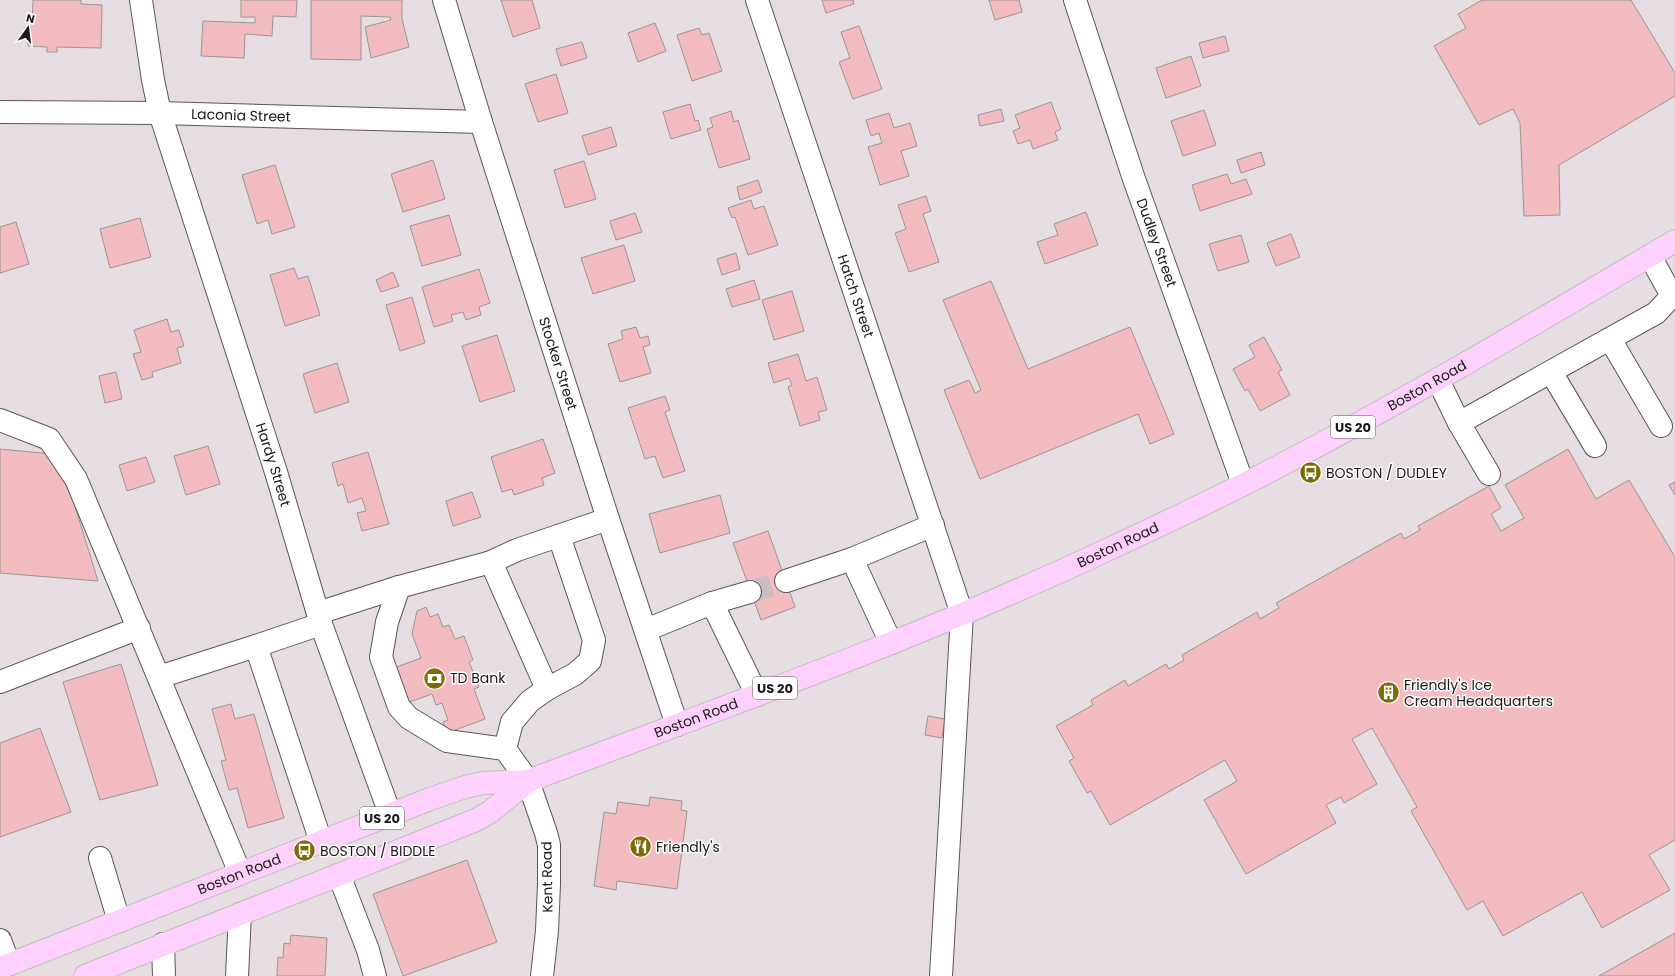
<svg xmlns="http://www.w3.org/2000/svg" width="1675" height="976" viewBox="0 0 1675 976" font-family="Poppins,sans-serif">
<rect width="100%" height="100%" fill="#e5dde1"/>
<path fill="#f3bcc1" stroke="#9d9596" d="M33 0H81V4L102 5 101 48 57 47V52H47V47L28 46V22L32 23Z
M241 0H297L296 17 273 16 272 36 245 34 244 58 201 56 203 21 255 23V17H241Z
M311 0H402V19L409 47 371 58 365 27 391 20 390 17 361 16V60L311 59Z
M501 0H532L540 28 513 37Z
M822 0H853L854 4 826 13Z
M989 0H1019L1022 12 995 20Z
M1482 0H1631L1675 73V96L1559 165 1560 215 1524 216 1520 123 1513 109 1479 125 1434 46 1466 28 1458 14Z
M655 23 666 51 638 62 628 33Z
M859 26 882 89 853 99 839 62 850 58 841 32Z
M699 28 702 35 709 33 722 71 692 81 677 35Z
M1225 36 1229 51 1203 58 1199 43Z
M582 42 587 58 561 66 556 49Z
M1191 56 1201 86 1166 98 1156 68Z
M556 74 568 113 538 122 525 84Z
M1051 102 1061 129 1055 132 1058 140 1033 149 1030 140 1018 144 1013 131 1020 128 1015 115Z
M690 104 695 121 698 120 701 130 671 139 663 112Z
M1001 109 1004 121 980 126 978 115Z
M1204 110 1216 145 1183 156 1171 121Z
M731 111 734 122 738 120 750 159 719 168 707 129 713 127 710 118Z
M889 113 894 128 910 123 917 146 901 151 909 176 880 185 868 147 882 143 879 133 871 136 866 120Z
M611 127 617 146 588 155 582 136Z
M1261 152 1265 165 1241 173 1237 160Z
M433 160 445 199 403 212 391 174Z
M584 161 596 199 565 208 554 170Z
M275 165 295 227 272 234 268 220 257 224 242 175Z
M1227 174 1231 184 1246 179 1252 194 1200 211 1192 185Z
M758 180 762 192 740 200 737 187Z
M926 196 931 211 923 214 939 262 909 272 895 233 906 229 898 205Z
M751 200 754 209 764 206 778 245 748 255 735 217 732 218 728 208Z
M1086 212 1098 245 1045 264 1037 242 1058 235 1054 224Z
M635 213 642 232 616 240 610 221Z
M449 215 461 255 422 266 410 226Z
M140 218 151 257 110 268 100 229Z
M16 222 29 264 0 273V227Z
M1291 234 1300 257 1276 266 1267 243Z
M1241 235 1249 262 1218 271 1209 244Z
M624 245 635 281 593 294 581 258Z
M736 253 740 269 722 275 717 259Z
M294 268 298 279 308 276 320 315 285 326 270 275Z
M479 269 490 303 479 307 481 315 466 320 463 312 451 315 453 321 434 327 422 287Z
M393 272 399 286 381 292 376 280Z
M754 280 760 299 732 307 726 289Z
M991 281 1028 369 1130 327 1174 434 1150 444 1138 414 980 479 944 390 969 380 975 393 981 390 943 300Z
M792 291 804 331 774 340 762 300Z
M412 297 425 343 400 351 386 305Z
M167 319 171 332 179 330 184 346 177 348 181 363 152 372 153 377 142 380 133 354 141 352 134 330Z
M636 327 640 338 648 336 650 345 643 347 651 373 620 382 608 344 623 339 621 331Z
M497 335 515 391 480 402 462 346Z
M1264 337 1282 370 1278 372 1290 395 1260 411 1248 389 1245 391 1233 369 1255 357 1249 345Z
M798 354 806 381 817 377 827 410 818 412 820 420 800 426 788 387 792 385 789 378 774 383 768 363Z
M337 363 349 402 315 413 303 374Z
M116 372 122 399 105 403 99 376Z
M665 396 670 410 665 412 685 471 663 478 655 456 645 459 628 408Z
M543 439 555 473 542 478 544 485 514 495 512 489 502 492 491 457Z
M208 446 220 484 186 495 174 456Z
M0 449 52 454 74 503 98 581 0 573Z
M1568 449 1596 499 1629 480 1675 557V840L1649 855 1670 890 1602 928 1582 892 1503 936 1483 901 1467 910 1411 811 1417 807 1372 728 1352 739 1377 784 1344 803 1341 797 1326 805 1336 823 1246 874 1204 800 1237 781 1225 760 1110 825 1091 791 1087 793 1069 761 1074 758 1056 726 1093 705 1091 700 1125 680 1128 686 1166 664 1169 669 1184 660 1182 655 1257 612 1260 619 1279 608 1276 603 1401 533 1404 539 1420 530 1418 526 1489 486 1501 508 1491 514 1501 531 1524 518 1505 485Z
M368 452 389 524 362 531 357 513 366 511 362 498 348 503 343 484 338 486 332 463Z
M146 457 155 482 127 491 119 465Z
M1675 482V495L1669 485Z
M472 492 481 517 453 526 446 501Z
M720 495 730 533 660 553 649 514Z
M768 531 795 607 761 620 733 543Z
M426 607 430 617 438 614 443 627 449 625 455 639 464 636 473 660 469 662 479 687 474 689 485 719 447 733 443 722 448 720 442 703 436 705 432 694 404 704 391 669 421 658 412 634 417 611Z
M121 664 158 785 100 800 63 682Z
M231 704 235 719 254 714 284 818 248 828 237 788 229 790 221 761 226 760 212 709Z
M928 716 945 719 942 738 925 735Z
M40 728 71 812 0 837V743Z
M650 797 682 801 681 810 687 811 677 889 617 881 616 890 594 886 604 812 616 814 618 802 649 806Z
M467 860 497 942 403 976 373 894Z
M1675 933V976H1599Z
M291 935 327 938 325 976H277L278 957 283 958 284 943 290 944Z"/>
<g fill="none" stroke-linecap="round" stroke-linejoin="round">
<path stroke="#c7bfc3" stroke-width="22" stroke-dasharray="22 11" stroke-linecap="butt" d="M750 592 786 581"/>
<defs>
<g id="minor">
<path id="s1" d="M141 0 153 80 160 113 276 472 321 624 390 814"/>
<path id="s2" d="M444 0 481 122 608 519 677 725"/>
<path id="s3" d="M757 0 962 614 941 976"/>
<path id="s4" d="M1075 0 1134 179 1243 484"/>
<path id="s5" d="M0 112 160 113 481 122"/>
<path d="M1610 339 1661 426"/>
<path d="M1551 372 1595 446"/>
<path d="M1438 380 1459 423 1656 313 1672 296 1650 256"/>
<path d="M0 420 49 439 76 479 240 873"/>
<path d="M1459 423 1489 474"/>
<path d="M491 562 547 689"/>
<path d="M786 581 852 559"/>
<path d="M399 587 387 622 381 657 399 707 409 718 447 741 505 749 528 781 546 833 549 845V884L547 931 542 976"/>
<path d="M712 603 750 592"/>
<path d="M318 613 399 587 491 562 517 550 608 519"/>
<path d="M646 630 712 603 757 695"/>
<path d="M891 643 852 559 933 525"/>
<path d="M159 677 256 646"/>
<path d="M0 682 139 628"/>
<path d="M505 749 512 722 530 701 547 689 575 674 590 661 594 640 559 536"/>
<path d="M321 842 256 646 321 624"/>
<path d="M100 858 119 921"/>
<path d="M339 875 368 950 375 976"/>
<path d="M0 940 9 964"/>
<path d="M163 944 164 976"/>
<path d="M237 976 240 914"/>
</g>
<g id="major">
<path id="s6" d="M0 968 430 799 465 787 483 783 528 781C723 707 920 638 1109 549 1167 522 1225 495 1281 465 1415 395 1544 318 1675 241"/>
<path d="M85 976 476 820 490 812 528 781"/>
</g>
</defs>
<use href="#minor" stroke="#5c5659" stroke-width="24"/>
<use href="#major" stroke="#bfbebf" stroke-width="24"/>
<use href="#minor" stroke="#fff" stroke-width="22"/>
<use href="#major" stroke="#fdd1fb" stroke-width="22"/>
</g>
<defs>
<symbol id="bus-disc" viewBox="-11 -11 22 22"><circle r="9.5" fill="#7c6c07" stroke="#fff"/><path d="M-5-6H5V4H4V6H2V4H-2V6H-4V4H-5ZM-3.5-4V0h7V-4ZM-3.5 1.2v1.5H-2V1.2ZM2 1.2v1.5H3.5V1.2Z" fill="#fff"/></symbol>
<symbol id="bank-disc" viewBox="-11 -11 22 22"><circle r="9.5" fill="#7c6c07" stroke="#fff"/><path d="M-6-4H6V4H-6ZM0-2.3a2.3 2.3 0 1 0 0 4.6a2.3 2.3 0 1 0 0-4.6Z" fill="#fff"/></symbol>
<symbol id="building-disc" viewBox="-11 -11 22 22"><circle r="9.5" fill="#7c6c07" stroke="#fff"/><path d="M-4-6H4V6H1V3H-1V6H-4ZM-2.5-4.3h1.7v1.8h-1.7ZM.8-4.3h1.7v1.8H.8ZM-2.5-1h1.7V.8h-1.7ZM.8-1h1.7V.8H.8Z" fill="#fff"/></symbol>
<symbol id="restaurant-disc" viewBox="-11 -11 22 22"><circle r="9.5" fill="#7c6c07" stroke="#fff"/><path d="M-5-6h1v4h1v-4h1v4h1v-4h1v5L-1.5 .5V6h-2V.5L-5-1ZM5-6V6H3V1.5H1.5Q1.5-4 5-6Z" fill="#fff"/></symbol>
</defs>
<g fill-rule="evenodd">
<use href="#bus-disc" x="1298" y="460" width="25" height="25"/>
<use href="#bank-disc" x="422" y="666" width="25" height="25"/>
<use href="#building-disc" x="1376" y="680" width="25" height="25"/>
<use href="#restaurant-disc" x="628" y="834" width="25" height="25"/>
<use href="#bus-disc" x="292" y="838" width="25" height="25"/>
</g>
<g text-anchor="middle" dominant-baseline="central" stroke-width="3" stroke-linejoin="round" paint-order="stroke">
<g fill="#fff" stroke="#5f5d5e" stroke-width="1">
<rect x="1331" y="416" width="44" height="22" rx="3"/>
<rect x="753" y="677" width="44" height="22" rx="3"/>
<rect x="360" y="807" width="44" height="22" rx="3"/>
</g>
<g font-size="13" font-weight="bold" fill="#1b1819">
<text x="1353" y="427">US 20</text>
<text x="775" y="688">US 20</text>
<text x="382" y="818">US 20</text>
</g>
<g font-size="14" fill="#1b1819" stroke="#fff">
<text stroke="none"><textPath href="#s5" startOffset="241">Laconia Street</textPath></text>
<text stroke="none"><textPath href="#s4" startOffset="256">Dudley Street</textPath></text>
<text stroke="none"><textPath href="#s3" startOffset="312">Hatch Street</textPath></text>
<text stroke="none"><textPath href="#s2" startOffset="381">Stocker Street</textPath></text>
<text stroke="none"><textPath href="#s6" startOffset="1546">Boston Road</textPath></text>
<text stroke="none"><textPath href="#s1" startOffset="484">Hardy Street</textPath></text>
<text stroke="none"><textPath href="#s6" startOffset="1198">Boston Road</textPath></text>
<text stroke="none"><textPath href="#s6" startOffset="742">Boston Road</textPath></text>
<text stroke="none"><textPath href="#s6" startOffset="257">Boston Road</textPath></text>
<text transform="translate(547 877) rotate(-91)">Kent Road</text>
</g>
<g font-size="14" fill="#1b1819" stroke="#fff" text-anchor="start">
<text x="1326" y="473">BOSTON / DUDLEY</text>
<text x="450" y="678">TD Bank</text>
<text x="1404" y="685">Friendly's Ice<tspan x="1404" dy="16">Cream Headquarters</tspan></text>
<text x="656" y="847">Friendly's</text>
<text x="320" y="851">BOSTON / BIDDLE</text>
</g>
</g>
<g transform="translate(28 28) rotate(14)" stroke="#ffffff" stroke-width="3" paint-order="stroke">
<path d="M0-3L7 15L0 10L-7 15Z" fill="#1b1819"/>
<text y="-6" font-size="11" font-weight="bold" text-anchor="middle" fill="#1b1819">N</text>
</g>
</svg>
